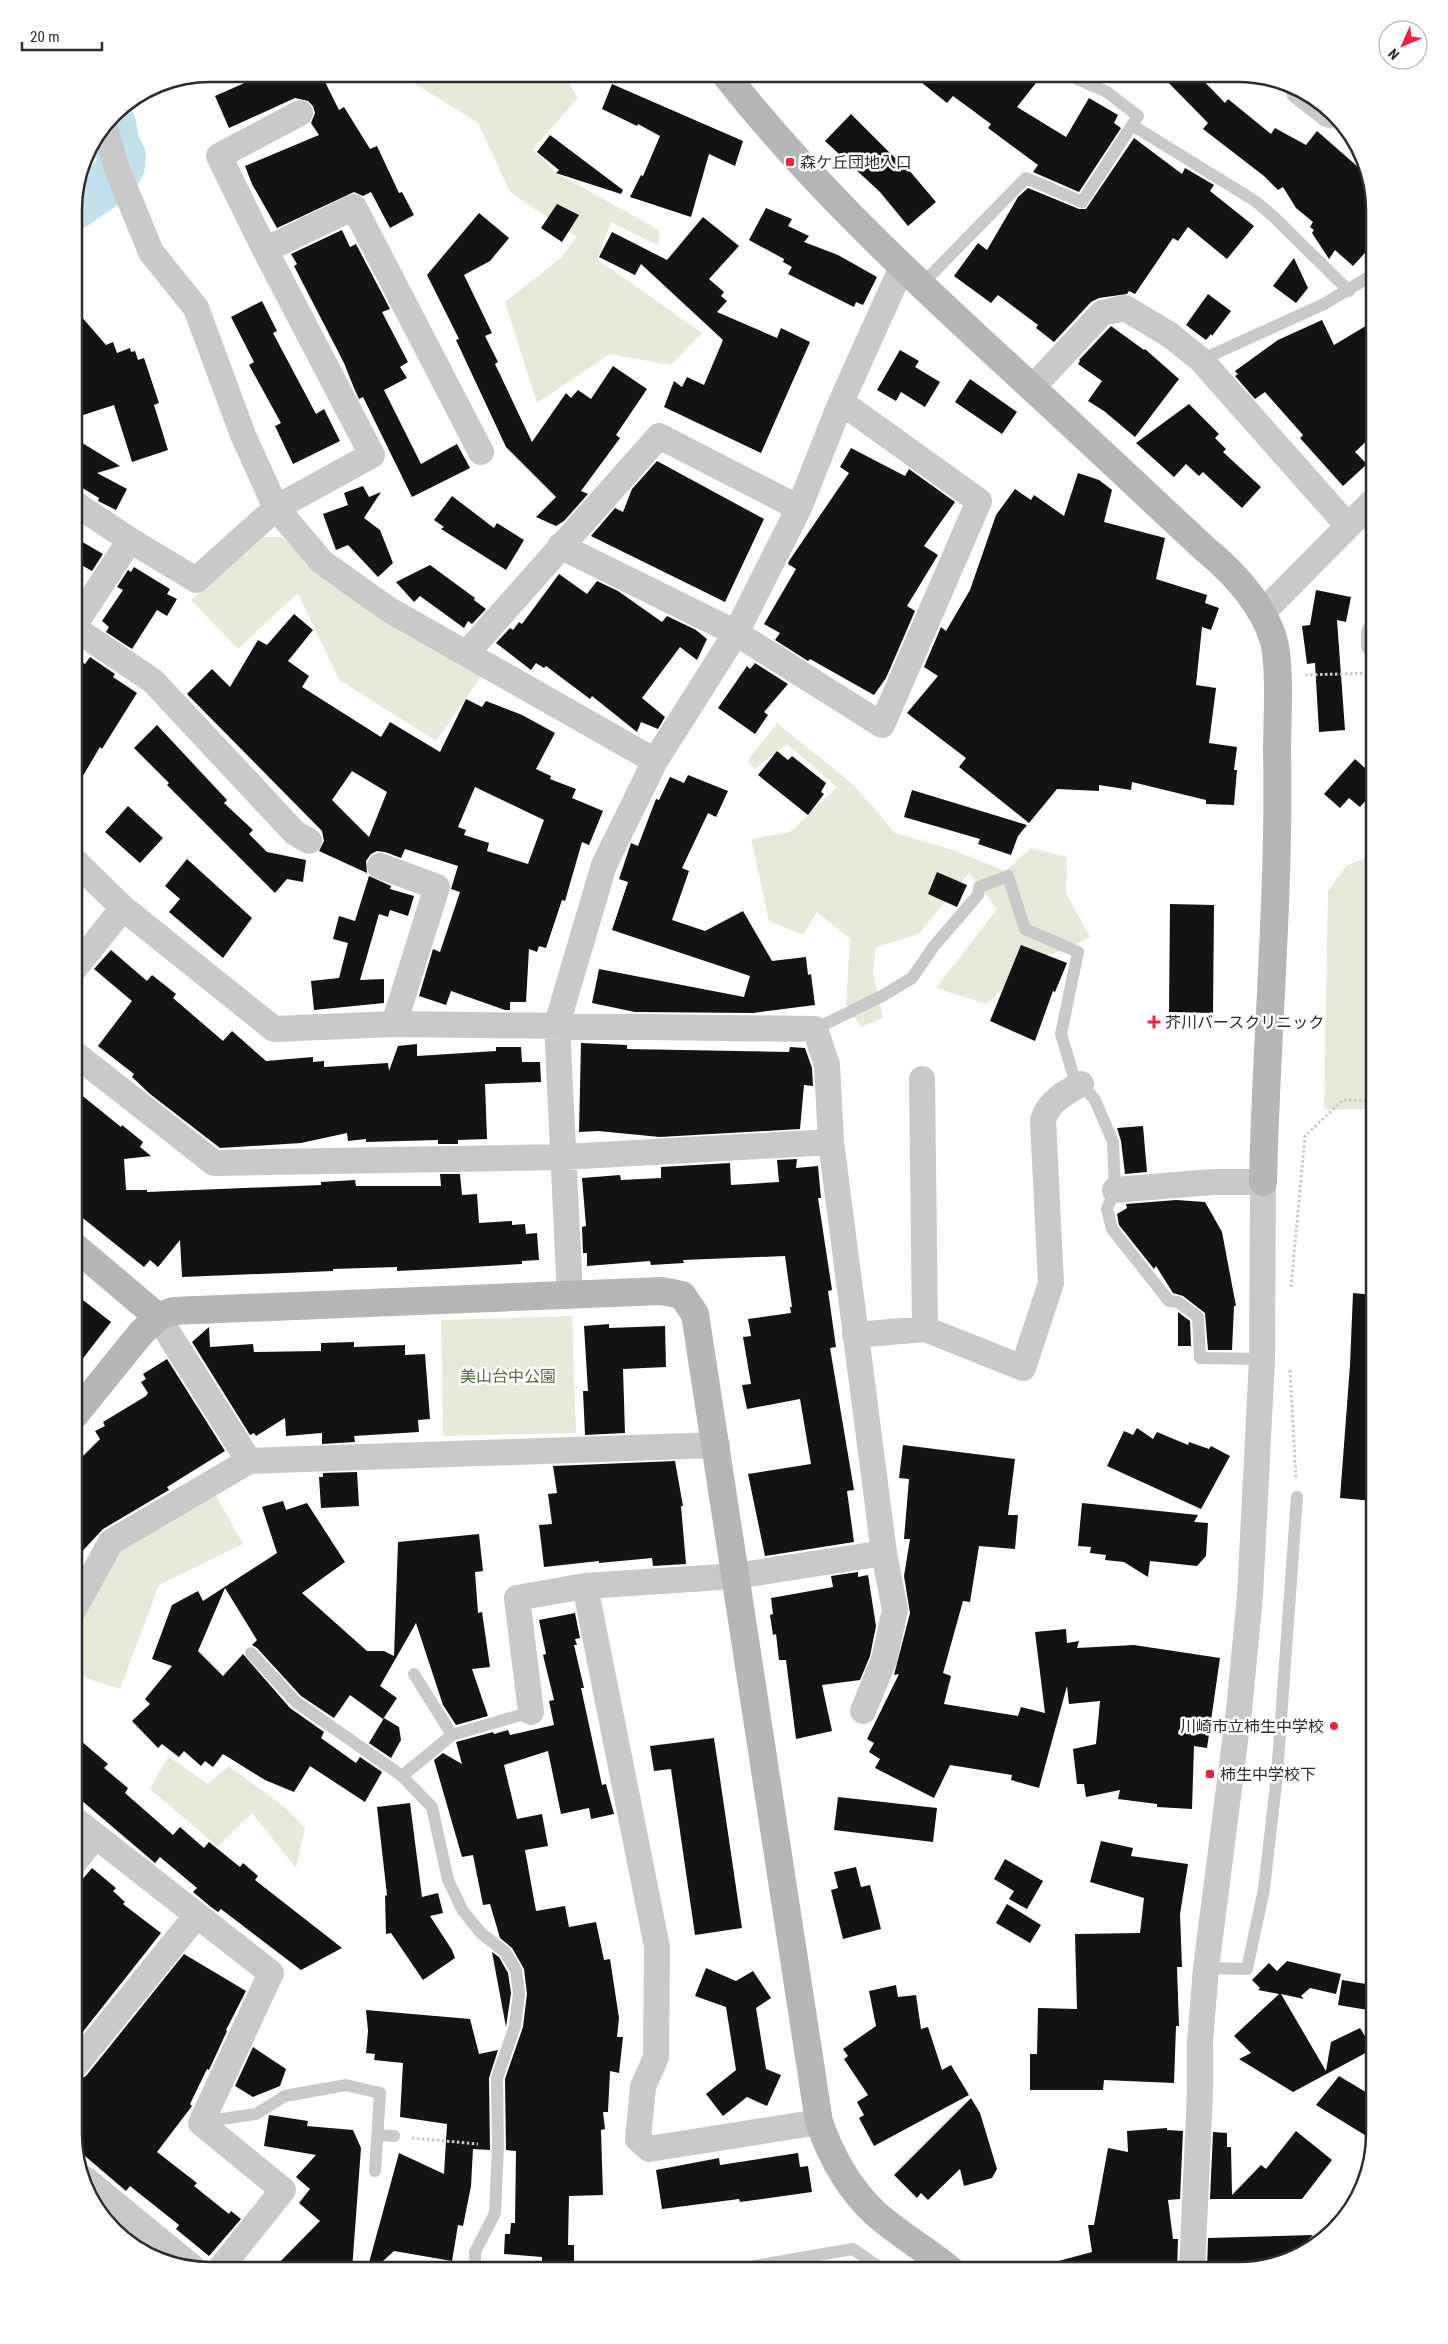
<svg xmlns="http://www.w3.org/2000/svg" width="1448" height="2344" viewBox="0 0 1448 2344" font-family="'Roboto Condensed','Noto Sans JP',sans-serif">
<rect width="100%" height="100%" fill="#fff"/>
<path fill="#e4ebd8" d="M399 74H563L578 98 533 149 555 172 659 230V246L611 222 597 259 702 333 671 365 610 354 537 403 505 302 562 257 576 237 510 192 478 123Z
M264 537H282L314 567 482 675 436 741 339 680 298 593 238 649 191 600Z
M777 723 855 786 895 833 953 850 1005 871 1031 848 1067 857 1066 893 1090 937 1061 951 1034 959 987 1004 936 988 997 909 969 873 919 934 876 947 873 971 883 1018 861 1027 846 1004 850 939 817 912 803 935 769 921 751 839 790 832 837 787 787 744 755 769 747 761Z
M1374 854V1109L1324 1110 1328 891 1346 866Z
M572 1316 576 1433 443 1436 441 1320Z
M216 1495 243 1544 159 1585 120 1689 74 1674V1625L105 1552Z
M168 1756 208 1784 229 1766 287 1809 305 1828 296 1868 252 1813 218 1847 150 1789Z"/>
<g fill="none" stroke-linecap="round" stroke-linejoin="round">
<path stroke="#c3e0ed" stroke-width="48" d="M74 206 113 179 121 166 122 157 115 142 112 124"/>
</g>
<path fill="#131313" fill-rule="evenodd" d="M246 74H321L339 110 344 107 370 149 377 146 399 193 402 192 414 215 390 228 371 192 363 196 354 192 277 228 252 184 245 166 319 135 311 123 315 113 313 106 308 101 295 98 229 128 215 96 249 81Z
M911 74H1043L1017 107 1066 137 1089 98 1118 115 1114 123 1121 128 1079 192 1033 172 1038 165 988 128 991 124 953 96 947 103Z
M1160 74H1197L1225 103 1228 99 1271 134 1275 128 1306 145 1317 131 1365 173 1374 211V243L1353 266 1335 250 1329 259 1312 233 1314 230 1310 227 1313 222 1296 208 1283 187 1278 190 1264 176 1203 129 1208 123Z
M612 84 743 141 735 166 709 154 691 217 630 197 641 175 643 176 660 136 638 124 637 126 602 109Z
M851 114 895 158 897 156 936 202 908 226 880 192 825 141Z
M550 135 623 190 621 194 556 173 559 170 537 152Z
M1134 138 1182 174 1185 168 1214 185 1210 191 1254 226 1227 259 1188 227 1178 241 1173 238 1135 294 1129 291 1127 294 1099 298 1091 302 1054 342 1036 328 1038 325 998 295 991 303 954 276 978 243 987 250 1018 197 1028 188 1079 209H1086Z
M557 204 579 215 562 242 541 228Z
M766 208 792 219 788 226 809 236 804 242 838 255 877 277 863 305 856 302 854 307 788 274 792 267 783 262 784 259 749 240Z
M479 213 509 238 490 261 464 275 492 333 485 336 498 362 495 364 532 442 566 393 571 398 578 390 591 399 613 366 647 389 616 435 620 438 581 491 588 494 564 521 556 526 536 517 556 497 506 447 456 340 459 339 427 275Z
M703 217 739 246 709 279 724 292 721 296 727 301 717 312 777 338 781 328 810 342 761 453 664 407 674 381 682 387 687 377 704 385 723 340 641 264 635 275 599 257 612 232 667 260Z
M342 230 350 247 356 244 390 309 382 312 408 362 400 367 407 378 384 390 421 464 457 444 470 468 412 497 363 397 359 399 354 388 344 363 294 266 297 264 291 254Z
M1294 258 1308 288 1296 303 1273 286Z
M1208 294 1231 311 1212 336 1211 334 1206 340 1186 325Z
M262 301 277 331 273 333 316 414 324 409 340 441 293 464 275 426 281 423 249 365 254 362 231 317Z
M74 308 106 345 113 342 117 353 130 348 131 352 135 351 138 360 144 358 159 403 154 405 168 450 132 462 114 405 74 418Z
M1322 320 1334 345 1374 321V434L1355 452 1367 464 1343 486 1300 438 1303 435 1265 392 1255 399 1235 376 1238 374 1235 371 1278 340Z
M1111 326 1144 350 1145 349 1179 379 1135 437 1104 411 1088 401 1102 381 1078 364 1080 361 1079 360Z
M900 350 919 361 915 367 940 382 925 407 901 392 896 401 877 390Z
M970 379 1017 412 1002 434 955 402Z
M1189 404 1219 434 1215 438 1226 449 1223 452 1261 487 1242 508 1203 472 1199 476 1186 464 1174 477 1136 443Z
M74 438 120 466 97 473 127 489 116 510 98 501 99 498 74 483Z
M851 448 905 476 909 469 955 502 924 546 938 555 907 606 915 611 886 678 874 695 810 659 808 661 775 640 780 633 764 624 796 569 788 564 789 561 849 473 840 467Z
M657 461 764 519 725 602 591 536 615 508 623 512 632 489Z
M1078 473 1099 480 1112 490 1104 522 1165 538 1156 579 1207 595 1205 603 1219 608 1211 630 1202 627 1196 685 1216 688 1209 743 1237 747 1234 770H1237L1234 805 1206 804V800L1132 782 1131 790 1099 785V791L1057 789 1029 823 959 767 966 758 907 713 938 676 924 667 941 627 946 631 970 590 996 515 1015 489 1031 500 1034 495 1064 516Z
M363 486 369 497 381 492 364 518 380 530 393 563 378 577 348 545 336 550 323 514 348 505 344 493Z
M452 496 494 528 497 523 524 540 506 570 441 529 444 527 434 520Z
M74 537 103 554 92 571 74 561Z
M430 565 475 598 474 600 486 609 472 624 468 621 464 628 420 596 414 602 396 582Z
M134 567 170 589 167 594 177 599 167 616 157 610 132 649 106 632 109 627 102 621 123 590 117 587 128 570 131 572Z
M559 574 587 594 597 581 618 591 662 622 667 616 696 630 707 639 697 660 680 647 642 698 665 717 658 729 641 722 637 732 592 696 590 699 546 666 544 668 536 663 531 670 496 643 510 628 513 630 519 622 522 624Z
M1316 590 1351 597 1346 622 1337 620 1345 730 1319 732 1315 663 1307 664 1302 626 1310 625Z
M294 614 313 630 288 661 309 676 302 687 381 737 390 722 440 752 466 699 482 707 486 701 522 715 555 733 536 769 551 776 550 779 576 789 572 798 603 811 589 845 582 842 565 901 562 900 546 948 539 946 537 952 529 949 526 1002H510V1010H505L451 991 446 1005 419 996 433 949 440 952 460 892 451 889 458 866 405 849 401 858 385 852 377 851 371 854 366 861 367 873 319 851 324 841 322 831 187 694 212 669 230 687 258 640 267 645ZM352 771 387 792 369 837 332 800ZM475 787 544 820 528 864 487 851 489 843 464 835 466 830 458 827Z
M74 657 85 664 90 657 115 674 113 677 137 693 102 749 100 747 74 791Z
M755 663 788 684 764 712 768 715 755 734 718 708 747 666 750 669Z
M157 725 227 800 224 803 253 830 249 834 267 852 306 860 303 882 287 879 275 893 167 785 169 783 134 748Z
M777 751 788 760 792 756 826 783 821 792 824 794 808 815 758 775Z
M1355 759 1374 776V791L1360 807 1349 798 1340 808 1324 794Z
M688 775 728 791 716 817 708 813 682 868 689 871 672 920 705 931 743 911 772 961 806 957 808 975 811 974 815 1005 753 1013 635 1012 592 1003 599 969 744 997 750 976 612 930 628 882 619 879 631 843 638 846 656 799 659 800 670 777 684 783Z
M912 790 1027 825 1018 836 1011 855 978 844 980 839 904 817Z
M128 806 163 838 140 863 105 832Z
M187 859 252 918 223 958 169 912 180 899 165 886Z
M937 872 967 885 957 907 928 894Z
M369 876 391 886 390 889 414 896 408 916 390 910 388 917 379 914 360 980 384 979V1003L314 1010 311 981 339 978 348 943 333 939 339 916 355 921Z
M1170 904 1214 905 1213 1013 1169 1012Z
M1021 945 1067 963 1055 992 1053 991 1035 1041 990 1021Z
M111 950 147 981 152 975 176 994 173 998 223 1041 232 1031 266 1061 313 1057V1062L324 1061V1067L388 1063 389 1071 398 1046 417 1044V1056L496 1051V1047H521L522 1062H540L541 1082 485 1084 487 1139 458 1140V1144H438V1140L366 1142V1139L348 1141 347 1133 301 1143 220 1148 150 1094 132 1077 134 1074 98 1046 132 1001 94 969Z
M581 1043 627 1045V1049L789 1052 790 1047 805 1048 812 1068 813 1086 804 1085 800 1129 660 1137 598 1131 579 1132Z
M74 1089 121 1127 122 1125 143 1142 140 1147 151 1156 124 1159 126 1190H147V1192L321 1185V1182L355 1180 356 1186H441L440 1174H460L462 1195 477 1194 479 1223 512 1221V1225L525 1224 526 1234 537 1233 539 1260 522 1261V1264L438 1269 397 1271V1267L333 1269V1271L182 1277 180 1240 158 1267 150 1260 144 1267 74 1211Z
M1143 1126 1147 1172 1125 1174 1121 1141 1117 1128Z
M797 1159 796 1168 818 1166 821 1198H818L832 1290 828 1291 836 1347 830 1348 854 1490 847 1491 854 1542 765 1556 748 1474 811 1464 800 1399 747 1409 742 1385 751 1384 743 1337 751 1336 748 1319 791 1313 790 1307H792L785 1256 683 1260 684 1263 651 1265 650 1261 587 1266V1253H583L582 1227 586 1226 582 1178 620 1175 621 1180 661 1178V1167L730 1163 731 1185 779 1182 777 1160Z
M1176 1200 1205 1202 1222 1232 1236 1306H1234L1232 1350H1208L1205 1313 1183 1296 1173 1293 1156 1266 1154 1269 1119 1225 1117 1214 1127 1208 1126 1204Z
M74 1293 111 1322 74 1370Z
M1353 1293 1374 1295V1501L1340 1498 1350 1365Z
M1178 1312 1190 1321 1191 1346H1178Z
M609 1324V1328L665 1326 666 1367 623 1369 625 1433 585 1435 583 1391H588L584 1326Z
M209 1327 210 1347 253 1344 254 1352 321 1351V1343L354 1342V1347L405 1345V1355L425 1354 430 1419 418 1420 419 1432 354 1436 355 1442 322 1444V1433L286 1436 285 1418 256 1436 254 1433 250 1435 192 1342Z
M167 1359 225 1451 167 1487 169 1490 103 1529 74 1560V1465L100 1439 95 1431 105 1426 103 1422 146 1396 148 1393 141 1382 146 1379 143 1374Z
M1137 1428 1153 1439 1157 1432 1188 1445 1189 1442 1209 1449 1211 1446 1230 1456 1201 1509 1107 1466 1124 1431 1133 1435Z
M903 1445 1015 1459 1008 1515H1018L1015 1549 979 1546 970 1602 963 1601 943 1673 951 1676 944 1704 1018 1716 1021 1707 1045 1713 1035 1632 1066 1629 1067 1643 1079 1641 1077 1648 1134 1645 1220 1658 1207 1748 1194 1746 1192 1809 1157 1807V1804L1118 1799 1120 1790 1086 1797 1084 1784H1077L1073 1749 1096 1744 1100 1701 1069 1704 1067 1686 1039 1788 1011 1780 1012 1775 950 1765 934 1798 875 1768 880 1759 869 1752 874 1743 867 1739 899 1674 894 1675 910 1613 904 1576 910 1539H904L909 1479 899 1478Z
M675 1461 683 1506H681L686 1564 653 1566 652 1558 599 1563V1561L544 1567 539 1525 552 1524 548 1494 557 1493 553 1466Z
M357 1472 359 1506 321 1508 319 1477H323V1473Z
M283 1501 286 1510 307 1503 345 1562 302 1593 367 1651H384L394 1656 398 1542 479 1534 483 1571 475 1572 478 1613 482 1612 490 1667 472 1669 488 1716 456 1725 443 1705 416 1623 380 1686 397 1698 383 1719 350 1695 334 1718 301 1696 257 1648 252 1645 257 1640 225 1588 198 1651 223 1676 243 1654 290 1708 324 1732 321 1738 356 1763 360 1757 382 1772 365 1802 310 1766 294 1792 265 1780 223 1754 213 1767 205 1761 201 1766 184 1751 179 1757 162 1744 158 1748 132 1721 150 1704 145 1699 172 1666 152 1659 172 1605 198 1591 203 1601 277 1553 262 1507Z
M1082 1503 1198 1515 1194 1522 1208 1523 1206 1556 1197 1566 1150 1561 1148 1577 1124 1562 1105 1560 1106 1555 1090 1553 1091 1547 1078 1546Z
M858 1572V1577L868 1575 876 1626 870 1656 860 1680 822 1685 832 1731 796 1739 786 1660H779L776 1634 773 1635 770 1615 773 1614 771 1598 833 1587 831 1576Z
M575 1613 580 1638 575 1639 577 1645H574L584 1688H581L602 1785 606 1784 614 1814 591 1819 589 1808 561 1814 548 1751 504 1765 517 1819 542 1814 548 1846 525 1850 536 1911 565 1906 569 1927 596 1922 604 1960 610 1959 619 2018 617 2037H623L619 2073 610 2071 608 2112H603L605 2129 601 2130 603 2195 569 2196 568 2245H574V2270H542V2257L504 2254 505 2234H510L511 2223H515L516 2151 506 2150 505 2079 523 2027 527 1994 524 1969 512 1948 500 1938 490 1904 483 1905 473 1855 462 1857 434 1760 443 1753 462 1764 456 1742 493 1732 494 1734 508 1730 510 1735 554 1725 549 1701 554 1700 543 1655 546 1654 539 1620Z
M384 1718 399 1727 401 1740 391 1758 369 1743Z
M74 1735 108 1764 104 1768 128 1788 125 1793 173 1835 180 1827 204 1848 209 1842 240 1867 243 1863 258 1876 255 1880 342 1948 301 1970 221 1909 218 1912 211 1907 193 1892 197 1888 160 1857 155 1863 74 1794Z
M714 1738 742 1928 695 1935 671 1769 654 1771 650 1746Z
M838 1797 937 1808 933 1842 834 1830Z
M410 1803 422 1897 438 1893 443 1913 430 1916 452 1950 455 1958 423 1980 391 1933 386 1934 385 1896 387 1895 377 1807Z
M1101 1841 1133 1848 1131 1856 1188 1864 1180 1914 1182 1967H1177L1179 2026H1176L1174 2083 1104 2080 1103 2090H1030V2054H1037L1038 2008 1077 2009 1075 1934 1140 1933 1144 1898 1090 1882Z
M1005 1859 1043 1881 1027 1909 1009 1899 1014 1891 994 1879Z
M856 1867 861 1887 870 1885 881 1929 843 1939 831 1890 838 1888 834 1872Z
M92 1868 116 1888 113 1891 125 1902 123 1904 161 1933 74 2043V1889Z
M1007 1904 1041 1925 1030 1943 996 1923Z
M492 1952 499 1957 508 1973 511 1993 506 2027Z
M184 1954 246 1991 226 2030 227 2031 209 2070 207 2069 190 2104 192 2106 157 2152 197 2183 194 2186 229 2214 231 2211 241 2219 209 2256 176 2229 179 2225 130 2186 126 2191 78 2150 74 2133V2082L86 2076Z
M1287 1961 1341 1974 1336 1994 1310 1988 1301 1996 1304 1999 1281 1994 1326 2071 1331 2042 1360 2028 1373 2049 1293 2092 1239 2059 1251 2053 1234 2036 1279 1994 1258 1990 1260 1988 1252 1980 1269 1963 1277 1971Z
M706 1968 736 1981 753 1971 771 1998 756 2008 766 2069 781 2075 767 2106 747 2097 723 2116 706 2094 736 2070 726 2007 695 1996Z
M1342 1980 1372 1985 1368 2010 1338 2005Z
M896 1985 898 1997 916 1995 921 2029 928 2027 942 2070 951 2065 969 2095 874 2146 859 2118 864 2115 857 2102 868 2095 844 2059 848 2056 843 2049 876 2026 869 1991Z
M366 2010 470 2019 479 2054 498 2050 489 2078 490 2150 473 2149 471 2186 463 2226 458 2225 452 2261 394 2251 373 2270H367L399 2153 444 2174 447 2124 400 2117 403 2063 374 2060 375 2054 366 2053 368 2031Z
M253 2047 286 2069 280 2086 253 2097 235 2086Z
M1339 2076 1374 2097 1373 2140 1316 2105Z
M971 2098 980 2113 997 2169 992 2178 964 2186 960 2169 928 2200 921 2193 917 2198 894 2175Z
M269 2115 308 2121 307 2126 353 2130 361 2148 352 2270H272L320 2221 299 2203 310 2189 296 2177 316 2155 264 2146Z
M1167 2128V2130L1183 2131 1180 2199 1168 2200 1173 2239H1178L1177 2270H1052L1051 2263 1092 2252 1088 2225H1094L1108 2148 1128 2152 1127 2131Z
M1296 2131 1332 2160 1302 2199H1210L1213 2132 1227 2133V2147H1231L1232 2195 1261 2165 1266 2169Z
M798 2153 800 2167 808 2166 812 2192 740 2202 739 2199 662 2209 656 2170 719 2158 720 2165Z
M1313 2235 1290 2258 1237 2270H1207L1208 2238Z"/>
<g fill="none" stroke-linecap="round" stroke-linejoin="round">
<path stroke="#c9c9c9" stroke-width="3" stroke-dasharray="2.5 2.5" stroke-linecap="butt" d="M1305 675 1374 673
M1291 1287 1305 1136 1343 1100 1374 1101
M1290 1370 1296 1479
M412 2138 478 2144"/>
<path stroke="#c9c9c9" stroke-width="12" d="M1132 125 1255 201 1274 217 1349 291
M921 285 1026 178 1082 202 1138 116 1107 92 1066 74
M1201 360 1324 304 1374 274
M815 1029 882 996 912 978 934 946 978 895 979 887 1008 876 1025 929 1078 952 1061 1034 1073 1074 1095 1100 1113 1142 1115 1190 1107 1209 1112 1229 1169 1301 1178 1302 1198 1317 1200 1358 1262 1359
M251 1653 296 1702 402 1776 432 1807 448 1880 463 1911 481 1933 505 1952 516 1970 519 1993 515 2026 497 2078 498 2146 495 2213 475 2252V2270
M414 1674 452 1735
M402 1776 452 1735 531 1712
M1206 1968 1247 1969 1264 1889 1277 1775 1297 1497
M202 2122 256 2114 285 2096 346 2085 380 2093 375 2171
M378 2135 394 2136
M749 2270 754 2266 853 2249 883 2270"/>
<path stroke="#c9c9c9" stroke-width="26" d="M1299 92 1329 115
M105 128 117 169 151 252 196 308 243 435 276 508 322 562 388 609 655 761
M265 250 219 156 300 113
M1032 388 1102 313 1125 308 1170 335 1201 360 1348 526
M74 503 130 540 196 580 276 508 372 455 265 250 354 207 481 452
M560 546 736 633 882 725 979 501 841 402
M1262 613 1374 500
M74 626 130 540
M74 628 153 681 295 833 309 841
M1374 645V633
M467 653 659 436 799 508
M74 860 123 908 274 1029 394 1024 815 1029 827 1065 831 1142 884 1553 895 1610 884 1660 863 1711
M380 866 437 887 394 1024
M74 969 123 908
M74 1053 214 1163 564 1157 831 1142
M922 1079 925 1329
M1115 1190 1212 1182H1263L1262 1359 1250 1596 1239 1710 1206 1968 1200 2041V2092L1192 2270
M570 1295 557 1024 604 865 655 761 736 633 799 508 841 402 902 267
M158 1317 249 1461
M855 1335 925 1329 1023 1368 1051 1283 1043 1120C1048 1102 1066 1092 1081 1084
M585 1586 657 1947 656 2057 643 2087 638 2139 649 2149 819 2122
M74 1609 111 1542 249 1461 717 1445
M531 1712 517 1598 585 1586 736 1576 884 1553
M74 1819 271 1973 201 2123 283 2190 219 2270
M74 1863 95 1836
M74 2067 197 1915
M85 2179 191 2266"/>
<path stroke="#b6b6b6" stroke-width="28" d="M725 74C804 175 898 264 992 351 1063 416 1134 483 1205 549 1233 572 1261 602 1273 638 1281 664 1277 722 1277 751 1280 895 1266 1039 1263 1182
M74 1246 158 1317
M74 1416 141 1333 158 1317 173 1311 662 1291 682 1295 695 1314 819 2122C831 2156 848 2188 875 2213 898 2234 927 2250 951 2270"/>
</g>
<g fill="#f02243" stroke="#fff" stroke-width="2">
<rect x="785" y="157" width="10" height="10" rx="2.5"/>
<path d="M1151.5 1014.5h5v5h5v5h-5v5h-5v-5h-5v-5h5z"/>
<circle cx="1334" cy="1726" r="5"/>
<rect x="1205" y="1769" width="10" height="10" rx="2.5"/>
</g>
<g text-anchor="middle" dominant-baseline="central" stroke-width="5" stroke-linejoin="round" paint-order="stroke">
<g font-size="16" fill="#2c2c2c" stroke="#fff" text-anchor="start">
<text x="800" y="162">森ケ丘団地入口</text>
<text x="1165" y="1022">芥川バースクリニック</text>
<text x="1324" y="1726" text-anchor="end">川崎市立柿生中学校</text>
<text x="1220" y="1774">柿生中学校下</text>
</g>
<g font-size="16" fill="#546b37" stroke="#fff">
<text x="508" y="1376">美山台中公園</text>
</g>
</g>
<path d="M0 0H1448V2344H0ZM210 82H1238A128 128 0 0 1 1366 210V2134A128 128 0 0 1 1238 2262H210A128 128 0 0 1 82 2134V210A128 128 0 0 1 210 82Z" fill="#fff" fill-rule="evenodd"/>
<path fill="none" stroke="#2c2c2c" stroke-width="2.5" d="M210 82H1238A128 128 0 0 1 1366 210V2134A128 128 0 0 1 1238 2262H210A128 128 0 0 1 82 2134V210A128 128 0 0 1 210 82Z"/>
<g transform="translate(1403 45) rotate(225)"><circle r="24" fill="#ffffff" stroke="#ababab"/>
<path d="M0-4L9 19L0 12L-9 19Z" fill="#f02243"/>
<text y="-8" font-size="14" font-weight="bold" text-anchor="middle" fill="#2c2c2c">N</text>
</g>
<path d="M22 42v8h80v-8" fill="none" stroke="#2c2c2c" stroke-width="2.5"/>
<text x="30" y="42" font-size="15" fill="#2c2c2c" stroke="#ffffff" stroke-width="4" paint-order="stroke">20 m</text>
</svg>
